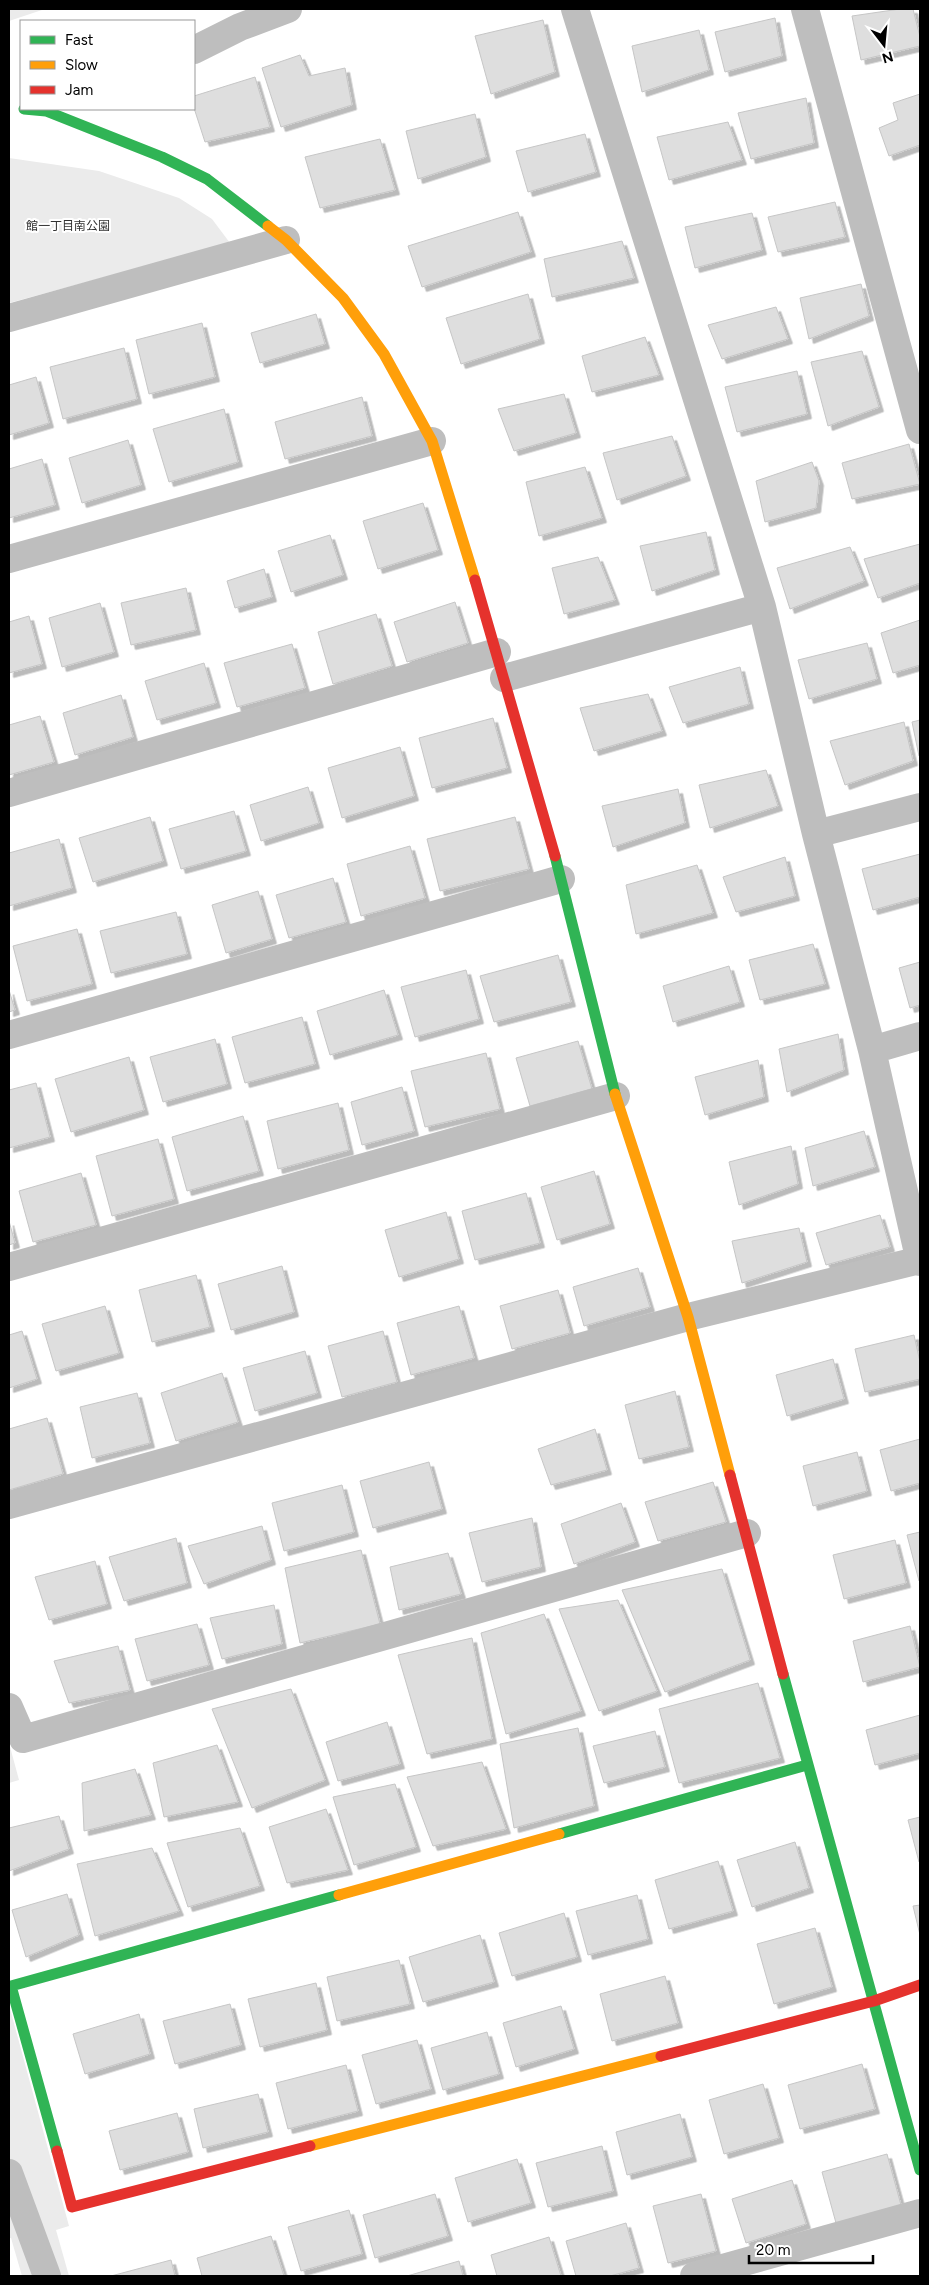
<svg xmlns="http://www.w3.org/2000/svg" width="929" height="2285" viewBox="0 0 929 2285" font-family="Figtree,'Noto Sans JP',sans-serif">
<defs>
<filter id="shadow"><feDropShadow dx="4.5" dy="4.5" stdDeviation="0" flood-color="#0004"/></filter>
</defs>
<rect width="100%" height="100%" fill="#fff"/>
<path fill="#ebebeb" d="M9 9H45L9 21Z
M9 158 99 171 179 198 212 219 230 243 9 303Z
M9 1743 19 1780 9 1783Z
M9 2005 69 2226 56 2230 69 2276H22L11 2238H9Z"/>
<path fill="#dedede" stroke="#c6c6c6" filter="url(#shadow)" d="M900 9H913L920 37V46L861 60 852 16Z
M775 18 782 56 725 72 715 32Z
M543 20 555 72 491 94 475 36Z
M699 30 709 70 642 92 632 46Z
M300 55 309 76 345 68 352 105 281 127 262 68Z
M255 77 270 127 205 142 194 108V96Z
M920 94V145L889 156 879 128 898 120 893 103Z
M806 98 814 143 751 159 738 113Z
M475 114 486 157 418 179 406 131Z
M728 122 742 160 669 180 657 137Z
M585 134 596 172 528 192 516 151Z
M380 139 395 190 320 208 305 157Z
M835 202 845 237 778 252 768 217Z
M518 212 531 252 422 287 408 246Z
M752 213 762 250 695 268 685 227Z
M622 241 634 278 552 297 544 259Z
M861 284 869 316 809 339 800 298Z
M528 294 540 339 461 364 446 318Z
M776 307 788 339 722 359 708 325Z
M316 314 325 344 260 363 251 333Z
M202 323 215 377 149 394 136 340Z
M645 337 659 375 592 392 582 356Z
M124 348 137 399 63 419 50 367Z
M862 351 879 407 828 426 811 362Z
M797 371 807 414 737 432 725 387Z
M36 377 49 423 9 435V385Z
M564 394 576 433 514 451 498 409Z
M362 397 372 436 285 459 275 422Z
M224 409 238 462 169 482 153 429Z
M672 436 686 476 617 500 603 453Z
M128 440 141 485 82 503 69 458Z
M909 444 920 484 852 499 842 463Z
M42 459 55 505 9 518V469Z
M812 462 819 481 816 508 765 522 756 481Z
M585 467 602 518 539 536 526 482Z
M423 503 438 550 378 569 363 521Z
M706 532 715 570 652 591 640 546Z
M330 535 343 575 291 592 278 551Z
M920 544V583L878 598 864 559Z
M850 547 864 581 790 609 777 568Z
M598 557 615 600 564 614 552 568Z
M264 569 272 597 235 608 227 581Z
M186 588 196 630 131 645 121 603Z
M455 602 468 643 407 662 394 622Z
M100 603 114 652 62 667 49 618Z
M376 614 392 666 333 684 318 632Z
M29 616 42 664 9 673V622Z
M920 620V665L893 673 881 633Z
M867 643 877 679 809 699 798 660Z
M292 644 305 688 237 707 224 663Z
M204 663 216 703 157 720 145 681Z
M740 667 749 704 683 723 669 687Z
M648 694 662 731 594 751 580 708Z
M121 695 133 737 75 755 63 713Z
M40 716 54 762 9 775V725Z
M493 718 507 768 432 788 419 738Z
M920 720V756H919L912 722Z
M904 722 913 761 845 785 830 741Z
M400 747 414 796 342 818 328 768Z
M766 770 778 806 710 828 699 785Z
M308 787 319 823 261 841 250 805Z
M678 789 685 823 613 847 602 806Z
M234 811 246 851 181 869 169 829Z
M150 817 163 861 93 882 79 838Z
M515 817 529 869 440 891 427 839Z
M59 839 72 888 9 906V853Z
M410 846 425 898 361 916 347 864Z
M920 854V897L873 910 862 869Z
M785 857 795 896 736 912 723 877Z
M697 865 713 913 636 934 626 885Z
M333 878 346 922 289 938 276 895Z
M258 891 272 939 226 953 212 905Z
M176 912 187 954 111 973 100 931Z
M77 929 92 984 27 1001 13 946Z
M813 944 825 984 760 1000 749 960Z
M558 955 571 1002 494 1022 480 976Z
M920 962V1005L910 1008 899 968Z
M729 966 740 1002 673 1022 663 986Z
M466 970 479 1019 415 1037 401 987Z
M9 990 15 1010 9 1012Z
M384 990 398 1035 330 1055 317 1011Z
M302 1017 315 1064 245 1083 232 1037Z
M838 1034 844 1070 787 1092 779 1049Z
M215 1039 227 1084 163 1102 150 1057Z
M578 1041 592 1089 530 1106 516 1058Z
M486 1053 500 1109 425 1127 411 1071Z
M129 1057 144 1110 71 1132 55 1079Z
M758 1060 764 1097 705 1115 695 1077Z
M36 1083 50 1137 9 1148V1090Z
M402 1087 414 1131 362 1145 351 1102Z
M338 1103 349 1150 278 1169 267 1121Z
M243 1116 259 1171 187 1191 172 1137Z
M864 1131 875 1167 813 1186 805 1148Z
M158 1139 174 1199 112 1216 96 1156Z
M791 1146 798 1184 739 1205 729 1162Z
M594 1171 610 1224 557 1240 541 1187Z
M81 1173 96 1225 33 1242 19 1191Z
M526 1193 540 1243 475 1260 462 1211Z
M446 1212 459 1259 399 1277 385 1230Z
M880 1215 890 1247 826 1265 816 1233Z
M9 1221 15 1243 9 1245Z
M799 1228 807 1262 742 1283 732 1241Z
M282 1266 294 1312 231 1330 218 1284Z
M638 1268 650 1307 584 1326 573 1287Z
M196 1275 210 1327 152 1342 139 1290Z
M558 1290 570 1333 512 1349 500 1306Z
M105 1306 119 1353 56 1371 42 1324Z
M459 1306 474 1358 411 1375 397 1323Z
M22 1331 37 1379 9 1388V1335Z
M383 1331 397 1382 342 1397 328 1346Z
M914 1335 920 1362V1379L865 1392 855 1349Z
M305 1351 317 1393 255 1411 243 1368Z
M833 1359 844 1399 787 1416 776 1375Z
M222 1373 238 1422 176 1441 161 1393Z
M675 1391 689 1447 639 1459 625 1405Z
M137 1393 150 1443 92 1458 80 1407Z
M47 1418 63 1474 9 1490V1429Z
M595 1429 607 1470 551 1485 538 1449Z
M920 1439V1483L891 1491 880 1450Z
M857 1452 867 1491 813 1506 803 1466Z
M429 1462 442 1509 373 1528 360 1481Z
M713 1482 726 1522 658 1541 645 1502Z
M342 1485 354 1532 284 1551 272 1503Z
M621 1503 635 1542 574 1564 561 1524Z
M532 1518 541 1567 482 1582 469 1533Z
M262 1526 271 1560 204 1584 188 1546Z
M920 1532V1580L919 1581 907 1535Z
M176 1538 187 1583 124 1601 109 1557Z
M895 1540 906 1583 844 1599 833 1555Z
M361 1550 380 1624 300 1643 285 1568Z
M448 1553 461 1594 399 1610 390 1567Z
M95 1561 107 1604 49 1620 35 1577Z
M722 1569 750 1660 665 1692 622 1590Z
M618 1600 657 1691 599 1711 559 1609Z
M274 1605 282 1644 222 1659 210 1618Z
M544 1614 581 1711 506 1734 481 1633Z
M197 1624 209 1665 147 1681 135 1639Z
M910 1626 920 1667 863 1682 853 1641Z
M472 1638 492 1739 427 1754 398 1655Z
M118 1646 130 1690 69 1703 54 1661Z
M758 1683 780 1758 679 1783 659 1709Z
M291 1689 325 1780 252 1808 212 1709Z
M920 1715V1753L875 1765 866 1730Z
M387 1722 400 1764 338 1781 326 1742Z
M578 1728 594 1806 514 1828 500 1744Z
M655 1731 665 1767 604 1783 593 1746Z
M217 1745 238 1802 164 1817 153 1763Z
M482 1762 506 1829 433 1846 407 1777Z
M135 1769 151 1815 84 1831 82 1783Z
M395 1784 416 1847 354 1865 333 1797Z
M326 1809 348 1870 287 1883 269 1827Z
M59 1816 69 1849 9 1871V1828Z
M920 1817V1862H919L908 1820Z
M240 1828 260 1886 188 1907 167 1843Z
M795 1842 809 1888 752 1907 737 1860Z
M152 1848 179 1911 95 1936 77 1864Z
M718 1861 733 1911 669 1929 655 1880Z
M67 1894 79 1935 26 1957 12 1910Z
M637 1895 648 1939 588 1955 576 1911Z
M920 1905V1935L913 1906Z
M564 1913 577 1957 512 1976 499 1933Z
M815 1928 832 1987 774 2004 757 1944Z
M480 1935 494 1982 423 2002 409 1957Z
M399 1960 410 2004 337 2021 327 1977Z
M665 1976 678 2023 612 2041 600 1994Z
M316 1983 327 2030 260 2047 248 1999Z
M230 2004 241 2045 175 2064 163 2021Z
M561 2006 574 2049 516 2067 503 2023Z
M139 2014 150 2054 85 2074 73 2034Z
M487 2032 499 2074 443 2090 431 2048Z
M417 2040 431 2089 376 2104 362 2055Z
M862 2064 875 2109 800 2129 788 2085Z
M346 2065 358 2111 288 2129 276 2083Z
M763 2084 779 2138 724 2154 709 2100Z
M258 2094 268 2132 203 2148 194 2109Z
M177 2113 188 2152 120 2170 109 2131Z
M680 2114 692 2157 627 2175 616 2132Z
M602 2146 613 2191 548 2207 536 2163Z
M887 2154 901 2205 836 2223 822 2172Z
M517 2159 531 2203 468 2222 455 2178Z
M792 2180 806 2224 746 2243 732 2199Z
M435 2194 448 2236 375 2258 363 2215Z
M701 2194 716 2251 668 2263 653 2206Z
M349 2210 362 2254 301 2271 288 2227Z
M626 2223 639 2268 610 2276H576L566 2241Z
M271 2236 284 2276H202L197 2258Z
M549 2237 561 2276H497L491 2255Z
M171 2260 175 2276H111Z
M459 2261 463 2276H407Z"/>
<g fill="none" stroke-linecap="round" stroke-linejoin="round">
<path stroke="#bebebe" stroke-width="28" d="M575 9 762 607 816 834 872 1050 920 1262
M805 9 920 430
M194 50 240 27 288 9
M9 318 286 240
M9 559 432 441
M504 678 762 607
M9 793 497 652
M816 834 920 807
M9 1035 561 879
M872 1050 920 1036
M9 1267 616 1096
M9 1505 688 1317 920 1260
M9 1707 23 1739 747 1533
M9 2173 47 2276
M694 2276 920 2213"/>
<path stroke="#30b455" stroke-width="11" d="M24 109 46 111 162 157 207 179 268 226
M555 856 615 1094
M783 1674 920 2170
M559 1834 807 1765
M57 2151 11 1986 339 1895"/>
<path stroke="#ff9f0a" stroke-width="11" d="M268 226 286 240 343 298 384 354 432 441 475 580
M615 1094 688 1317 730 1475
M339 1895 559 1834
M310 2146 661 2056"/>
<path stroke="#e5322d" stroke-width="11" d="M475 580 555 856
M730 1475 783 1674
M661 2056 874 2001 920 1985
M57 2151 72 2207 310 2146"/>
</g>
<g text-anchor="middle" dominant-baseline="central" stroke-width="4" stroke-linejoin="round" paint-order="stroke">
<g font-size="12" fill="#313131" stroke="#fff">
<text x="68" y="226">館一丁目南公園</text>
</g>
</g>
<rect width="929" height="2285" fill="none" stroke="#000000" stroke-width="20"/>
<rect x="20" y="20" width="175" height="90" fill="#ffffff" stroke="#999999"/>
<rect x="30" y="36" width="25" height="8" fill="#30b455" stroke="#999999"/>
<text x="65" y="45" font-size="15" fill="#000000">Fast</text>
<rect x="30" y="61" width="25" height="8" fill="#ff9f0a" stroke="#999999"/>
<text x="65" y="70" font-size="15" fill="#000000">Slow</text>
<rect x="30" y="86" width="25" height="8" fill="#e5322d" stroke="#999999"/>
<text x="65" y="95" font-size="15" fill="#000000">Jam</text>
<g transform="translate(884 45) rotate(164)" stroke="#ffffff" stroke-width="4" paint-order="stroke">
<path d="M0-4L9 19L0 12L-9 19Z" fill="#000000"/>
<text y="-8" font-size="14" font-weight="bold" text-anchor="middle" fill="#000000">N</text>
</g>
<path d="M749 2255v8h124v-8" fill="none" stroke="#000000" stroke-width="2.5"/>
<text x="756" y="2255" font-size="15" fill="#000000" stroke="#ffffff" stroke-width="4" paint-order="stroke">20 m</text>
</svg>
